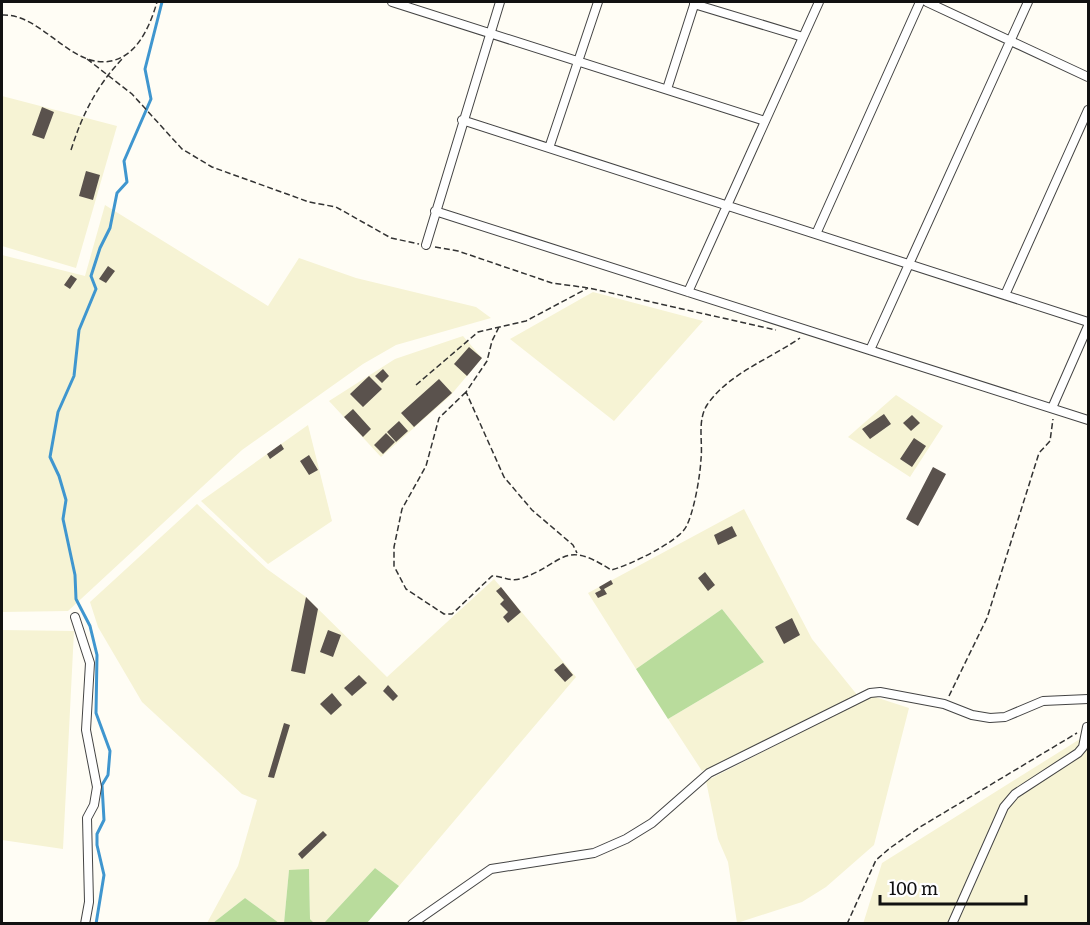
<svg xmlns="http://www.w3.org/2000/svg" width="1090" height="925" viewBox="0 0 1090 925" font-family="Literata,serif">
<rect width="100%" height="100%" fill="#fffdf5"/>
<path fill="#f6f3d4" d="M2 96 117 126 76 268 2 246Z
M105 205 268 306 299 258 356 278 476 307 491 318 396 345 363 364 242 450 68 611 2 612V255L85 276Z
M593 292 703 321 614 421 510 339Z
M463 336 482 358 450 396 381 457 329 401 395 359Z
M896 395 943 426 910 477 848 437Z
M308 425 332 521 268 564 201 501Z
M197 504 267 569 306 597 387 677 494 579 576 677 399 886 375 868 324 923H314L310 919 309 870H289L284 923H279L245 898 213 923H207L238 866 257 800 242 794 142 702 98 627 90 602Z
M744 509 812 639 858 696 762 746 702 771 668 719 764 662 722 609 636 669 588 593Z
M2 630 74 631 63 849 2 840Z
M872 696 909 708 874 845 826 887 802 902 737 923 728 862 718 839 706 781Z
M1088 734V923L863 924 882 863Z"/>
<path fill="#b9dc9c" d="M722 609 764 662 668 719 636 669Z
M375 868 399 886 367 923H324Z
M309 869 310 919 314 923H284L289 870Z
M245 898 279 923H213Z"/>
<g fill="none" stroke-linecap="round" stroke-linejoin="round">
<path stroke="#3f96cf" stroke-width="3" d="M96 924 104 875 97 845V834L104 820 102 785 108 775 110 751 96 713 97 655 90 626 76 599 75 575 63 519 66 500 59 476 50 457 58 412 74 376 79 330 96 289 91 276 100 248 110 228 117 193 127 182 124 161 151 99 145 69 162 2"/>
</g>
<path fill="#5a524d" d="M42 107 54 112 44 139 32 135Z
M86 171 100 175 93 200 79 196Z
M108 266 115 271 106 283 99 279Z
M71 275 77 279 70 289 64 285Z
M469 347 482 358 467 376 454 364Z
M383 369 389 376 382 383 375 376Z
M369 376 382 389 363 407 350 394Z
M439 379 452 393 414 427 401 413Z
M353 409 371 429 363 437 344 417Z
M884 414 891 424 870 439 862 429Z
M912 415 920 423 911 431 903 423Z
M399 421 408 431 396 442 387 432Z
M386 433 395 442 383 454 374 445Z
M914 438 926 446 912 467 900 459Z
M281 444 284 449 270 459 267 454Z
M309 455 318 470 309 475 300 461Z
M933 467 946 474 918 526 906 519Z
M732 526 737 536 718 545 714 535Z
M705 572 715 585 708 591 698 578Z
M611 580 613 584 604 589 607 594 598 598 595 593 601 590 599 587Z
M501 587 521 612 508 623 503 617 508 612 500 604 504 600 496 591Z
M306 597 318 609 305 674 291 671Z
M792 618 800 635 784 644 775 627Z
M328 630 341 635 333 657 320 652Z
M563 663 573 675 565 682 554 670Z
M359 675 367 683 352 696 344 688Z
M388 685 398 696 393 701 383 691Z
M332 693 342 705 331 715 320 704Z
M284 723 290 725 274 778 268 777Z
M323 831 327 835 302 859 298 854Z"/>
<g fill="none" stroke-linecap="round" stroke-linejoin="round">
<defs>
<path id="street" d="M392 2 765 121
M927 2 1088 77
M694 4 803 37
M667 89 695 2
M462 120 1088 322
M549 148 598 2
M435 211 1088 420
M816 234 920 2
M426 245 500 2
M688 292 819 2
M1005 295 1088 110
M870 350 1028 2
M1052 408 1088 326
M75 617 90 663 86 730 97 787 94 805 87 818 89 902 85 924
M412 924 491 869 594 853 626 839 652 823 709 773 870 693 880 692 944 704 972 715 990 718 1005 717 1043 701 1088 699
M952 924 1004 807 1015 794 1078 753 1083 747 1087 727"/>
</defs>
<use href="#street" stroke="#444" stroke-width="10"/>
<path stroke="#333" stroke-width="1.5" stroke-dasharray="6 3" stroke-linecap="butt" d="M2 15C43 13 73 73 115 60 139 53 151 23 157 2
M87 59 132 94 182 149 212 167 309 202 336 207 391 238 419 244
M71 150C82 115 97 85 123 58
M435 247 458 251 552 283 589 288 776 330
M499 327 492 341 487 361 466 392 504 477 532 510 573 545 577 553
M416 385 478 332 526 321 588 288
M466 392 439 418 426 466 402 509 394 547V566L406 589 444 614H452L492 576C502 576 510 582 520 579 565 564 562 538 611 570 628 566 678 542 686 527 694 512 700 477 701 459 703 442 697 421 707 405 729 373 768 360 800 338
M949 696 987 618 1039 453 1050 441 1053 419
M847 924 876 860 890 848 920 827 1077 733"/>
<use href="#street" stroke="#fff" stroke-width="8"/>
</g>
<rect width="1090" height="925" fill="none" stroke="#111111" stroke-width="6"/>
<path d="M880 895v9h146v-9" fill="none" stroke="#111111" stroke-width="3"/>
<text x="889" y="895" font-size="18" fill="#111111" stroke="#ffffff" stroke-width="4.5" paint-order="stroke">100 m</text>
</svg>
